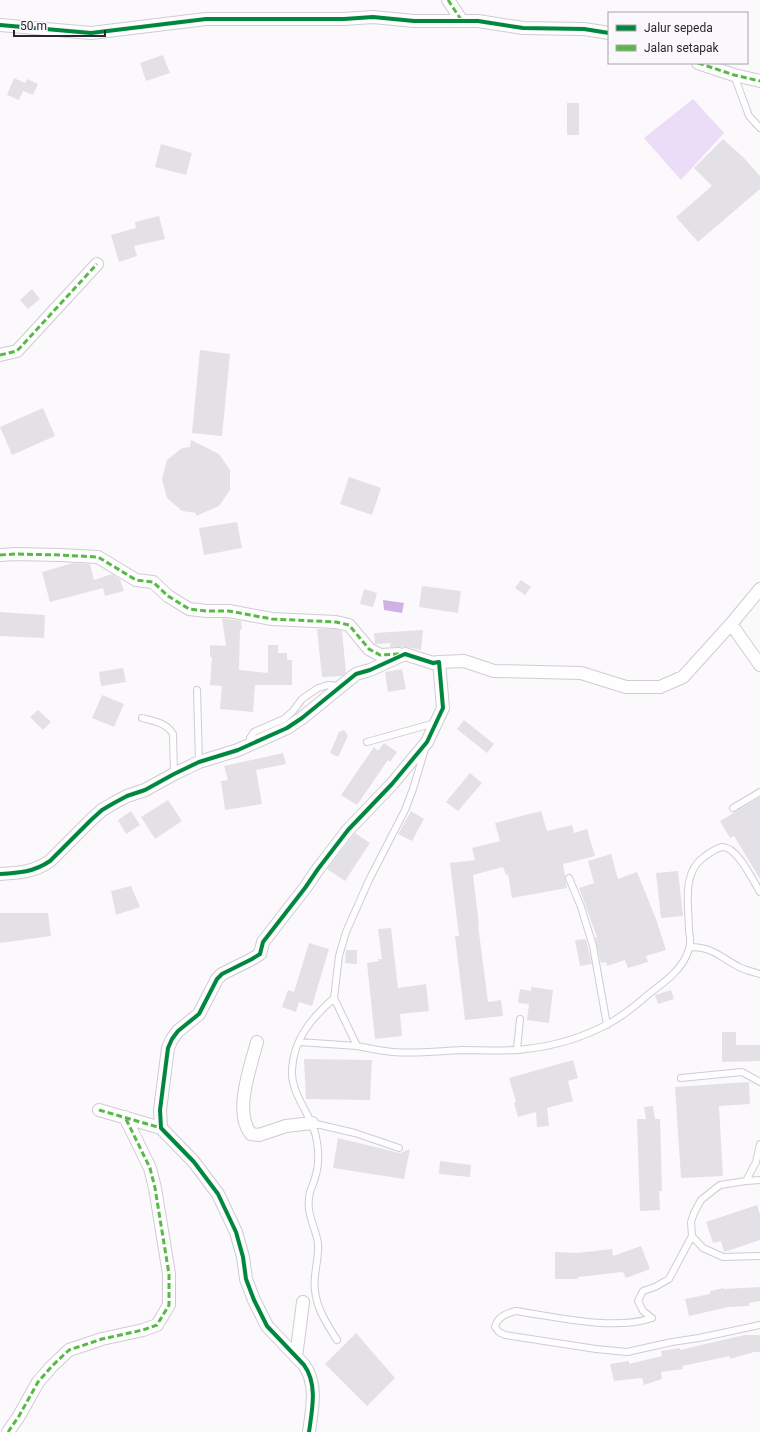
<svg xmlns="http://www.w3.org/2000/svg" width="760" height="1432" viewBox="0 0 760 1432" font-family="Roboto,sans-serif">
<rect width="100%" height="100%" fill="#fbf9fc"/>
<path fill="#ebdcf8" d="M693 99 724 133 681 180 644 138Z"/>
<path fill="#cfb2e4" d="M383 600 404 603 402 613 384 610Z"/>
<path fill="#e4e1e6" d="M163 55 170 73 146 81 140 63Z
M14 78 25 83 27 79 38 84 33 95 23 91 19 100 7 95Z
M567 103H579V135H567Z
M723 139 744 158 760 176V189L698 242 676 217 712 186 694 168Z
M161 144 192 153 186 175 155 167Z
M159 216 165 239 134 246 137 256 119 262 111 235 136 228 135 222Z
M32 289 40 299 28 309 20 300Z
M200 350 230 354 222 436 192 433Z
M43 408 55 436 12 455 0 427Z
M191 440 219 454 230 470V490L219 506 196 516V513L182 511 167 498 162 479 167 460 182 448 190 447Z
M349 477 381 488 372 515 340 504Z
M237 522 242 548 204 555 199 528Z
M73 563 90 564 94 580 112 574 120 579 124 591 105 596 103 588 50 602 42 572Z
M521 580 531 587 525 595 515 588Z
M422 586 461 591 458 613 419 607Z
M364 589 377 593 373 607 360 604Z
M0 612 45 615 44 638 0 636Z
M222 618 241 621 242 629 240 630 239 670 268 673V645H278V653H287V660H292V685H255L253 712 220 709 222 686 210 685 212 657H210V645L226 646Z
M317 629H335L342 631 346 673 342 676 322 677Z
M423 630 421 650 407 647H390L391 643 375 644 374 633Z
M123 668 126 682 101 686 99 672Z
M402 669 406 689 388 692 385 672Z
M102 695 124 704 114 727 92 718Z
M38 710 51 722 43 730 30 717Z
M464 720 494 744 487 753 457 729Z
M344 730 348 736 338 757 330 753 339 732Z
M384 743 397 752 390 762 388 760 357 805 341 795 374 747 378 751Z
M283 753 286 764 256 770 262 804 225 810 221 781 228 780 224 766Z
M470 773 482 783 458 811 446 802Z
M760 797V879L734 836 730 838 720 821Z
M168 800 182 821 155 839 141 817Z
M131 811 140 825 126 834 118 820Z
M411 811 424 819 412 841 398 834Z
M541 811 547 831 572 825 574 833 587 829 595 856 563 864 567 888 512 898 508 874 506 875 503 867 473 875 479 925H478L488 1002 501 1000 503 1016 465 1020 455 936H459L450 863 475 860 472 848 500 841 495 823Z
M355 833 370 843 345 881 327 869Z
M611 854 618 879 637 872 656 919 666 950 646 956 648 962 628 968 625 960 607 966 606 962 601 963 595 937H597L579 888 594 883 588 861Z
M678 871 683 916 661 918 656 873Z
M131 886 140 907 116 915 111 891Z
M0 913H48L51 936 0 943Z
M391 928 398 988 426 984 429 1011 400 1014 402 1036 375 1039 367 963 379 961 378 959H382L378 929Z
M586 939 592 964 580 966 575 940Z
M309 943 329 949 312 1006 299 1002 296 1012 282 1007 288 990 294 992Z
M346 950H357V964L345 963Z
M531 987 553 990 549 1023 527 1020 529 1004 518 1003 520 989 531 991Z
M671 990 674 999 658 1004 655 995Z
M722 1032H736V1045H760V1061L722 1062Z
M304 1059 372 1060 370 1100 306 1099Z
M573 1060 578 1078 568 1081 573 1101 547 1108 549 1126 537 1127 536 1112 518 1117 514 1103 516 1102 509 1078Z
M749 1082 750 1104 719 1106 723 1176 681 1178 675 1087Z
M653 1106 655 1119H660L662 1191H659L660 1210 640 1211 637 1119H646L644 1107Z
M338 1138 400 1153 410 1149 404 1179 333 1168Z
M440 1161 471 1165 470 1177 439 1174Z
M757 1205 760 1215V1240L724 1252 721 1241 713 1243 706 1222Z
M641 1246 650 1269 626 1278 623 1272 578 1277V1279H555V1252L577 1253 612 1249 613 1256Z
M760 1287V1301L749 1303V1306L728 1307 689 1316 685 1299 710 1294V1291L724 1288V1289Z
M356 1333 395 1378 367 1406 325 1364Z
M744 1335H760V1352H754L730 1359V1356L682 1366 683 1369 661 1372 662 1379 644 1385 642 1378 614 1381 610 1364 629 1361V1364L662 1356 661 1351 680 1348V1350Z"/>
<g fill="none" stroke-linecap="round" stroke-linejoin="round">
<defs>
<path id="service" d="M734 75 749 116 760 128
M197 690 199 762
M142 718C153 721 167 723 173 734L174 774
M367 742 435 723
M250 744V738L254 732 284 719 293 711 302 699 318 688 328 685 339 686
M425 749 413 789 405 810 369 880 346 932 339 956 334 998 357 1046C369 1048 381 1051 393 1052 416 1054 439 1051 462 1050 483 1050 505 1052 526 1049 554 1046 581 1038 606 1025 622 1017 636 1005 650 993 666 981 683 969 689 949 691 943 690 936 689 931 689 907 681 873 704 857 708 854 717 848 722 847 737 846 753 881 760 892
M733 808 760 792
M569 878 581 907 593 946 607 1025
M690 947C713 947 720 957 739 967 745 970 753 972 760 974
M334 998C312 1018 294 1038 292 1069 290 1096 314 1116 317 1142 319 1155 319 1166 315 1178 314 1183 311 1188 310 1192 305 1213 315 1225 318 1243 319 1254 316 1265 315 1276 312 1301 324 1320 337 1340
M299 1042 357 1046
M517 1049 520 1019
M681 1078 742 1072 760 1082
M312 1123 355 1133 399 1148
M760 1144 756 1162 746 1181 720 1185 701 1200 694 1213 691 1222 692 1236 703 1248 723 1257 760 1256
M746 1181 760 1180
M692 1236 669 1279 655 1287 643 1291 638 1301 643 1311 652 1318C614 1331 556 1317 516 1311 507 1313 497 1317 495 1327L499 1332 505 1335 596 1349 627 1352 672 1342 699 1338 760 1325"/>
<path id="minor" d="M448 0 462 21
M0 25 91 33 206 19H344L373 17 414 21H478L523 28 584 29 609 33
M698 63 734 75 760 81
M0 355 17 351 97 264
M0 555 16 554 60 555 98 557 136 580 153 582 168 596 189 609 207 611H229L272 619 336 622 349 625 369 649 380 655 399 654
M731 624 760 665
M439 662 464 661 494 671 581 673 626 687H660L683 677 731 624 760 589
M0 874C19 873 34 872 50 861L91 820 102 810 114 803 127 796 145 790 174 774 199 762 238 750 287 728 302 718 356 674 370 670 405 654 433 663 439 662 443 708 427 742 392 784 348 830 318 869 305 888 263 942 260 954 252 959 222 974 217 979 199 1014 178 1031 172 1039 168 1048 160 1110 161 1128 194 1162 218 1194 236 1232 243 1257 246 1279 254 1300 267 1326 304 1365C318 1384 312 1410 309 1432
M257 1042C251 1066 233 1112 251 1134L259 1135 286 1126 312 1123
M99 1110 161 1128
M296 1357 303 1302
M8 1432 19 1416 38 1382 52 1366 69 1350 102 1339 143 1330 157 1325 169 1305V1274L155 1188 150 1168 125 1117"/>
</defs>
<use href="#service" stroke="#d0ccd2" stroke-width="8"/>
<use href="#minor" stroke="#d0ccd2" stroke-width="14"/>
<use href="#service" stroke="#fefeff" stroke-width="6"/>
<use href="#minor" stroke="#fefeff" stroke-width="12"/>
<path stroke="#58b947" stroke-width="3" stroke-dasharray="6 3" stroke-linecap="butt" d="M448 0 462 21
M698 63 734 75 760 81
M0 355 17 351 97 264
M0 555 16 554 60 555 98 557 136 580 153 582 168 596 189 609 207 611H229L272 619 336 622 349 625 369 649 380 655 399 654
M99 1110 161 1128
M8 1432 19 1416 38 1382 52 1366 69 1350 102 1339 143 1330 157 1325 169 1305V1274L155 1188 150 1168 125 1117"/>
<defs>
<path id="cycleway" d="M0 25 91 33 206 19H344L373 17 414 21H478L523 28 584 29 609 33
M0 874C19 873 34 872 50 861L91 820 102 810 114 803 127 796 145 790 174 774 199 762 238 750 287 728 302 718 356 674 370 670 405 654 433 663 439 662 443 708 427 742 392 784 348 830 318 869 305 888 263 942 260 954 252 959 222 974 217 979 199 1014 178 1031 172 1039 168 1048 160 1110 161 1128 194 1162 218 1194 236 1232 243 1257 246 1279 254 1300 267 1326 304 1365C318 1384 312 1410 309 1432"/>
</defs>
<use href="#cycleway" stroke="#fbf8fd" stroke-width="6"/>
<use href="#cycleway" stroke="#00873e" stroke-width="4"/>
</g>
<rect x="608" y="12" width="140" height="52" fill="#fbf8fd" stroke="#a7a4aa"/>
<rect x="616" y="25" width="20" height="6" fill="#00873e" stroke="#a7a4aa"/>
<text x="644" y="32" font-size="12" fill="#2a262e">Jalur sepeda</text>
<rect x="616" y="45" width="20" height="6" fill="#58b947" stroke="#a7a4aa"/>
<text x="644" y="52" font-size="12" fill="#2a262e">Jalan setapak</text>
<path d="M14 30v6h91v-6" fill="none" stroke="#2a262e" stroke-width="2"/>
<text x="20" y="30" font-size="12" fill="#2a262e" stroke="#fbf8fd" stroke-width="3" paint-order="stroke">50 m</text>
</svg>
